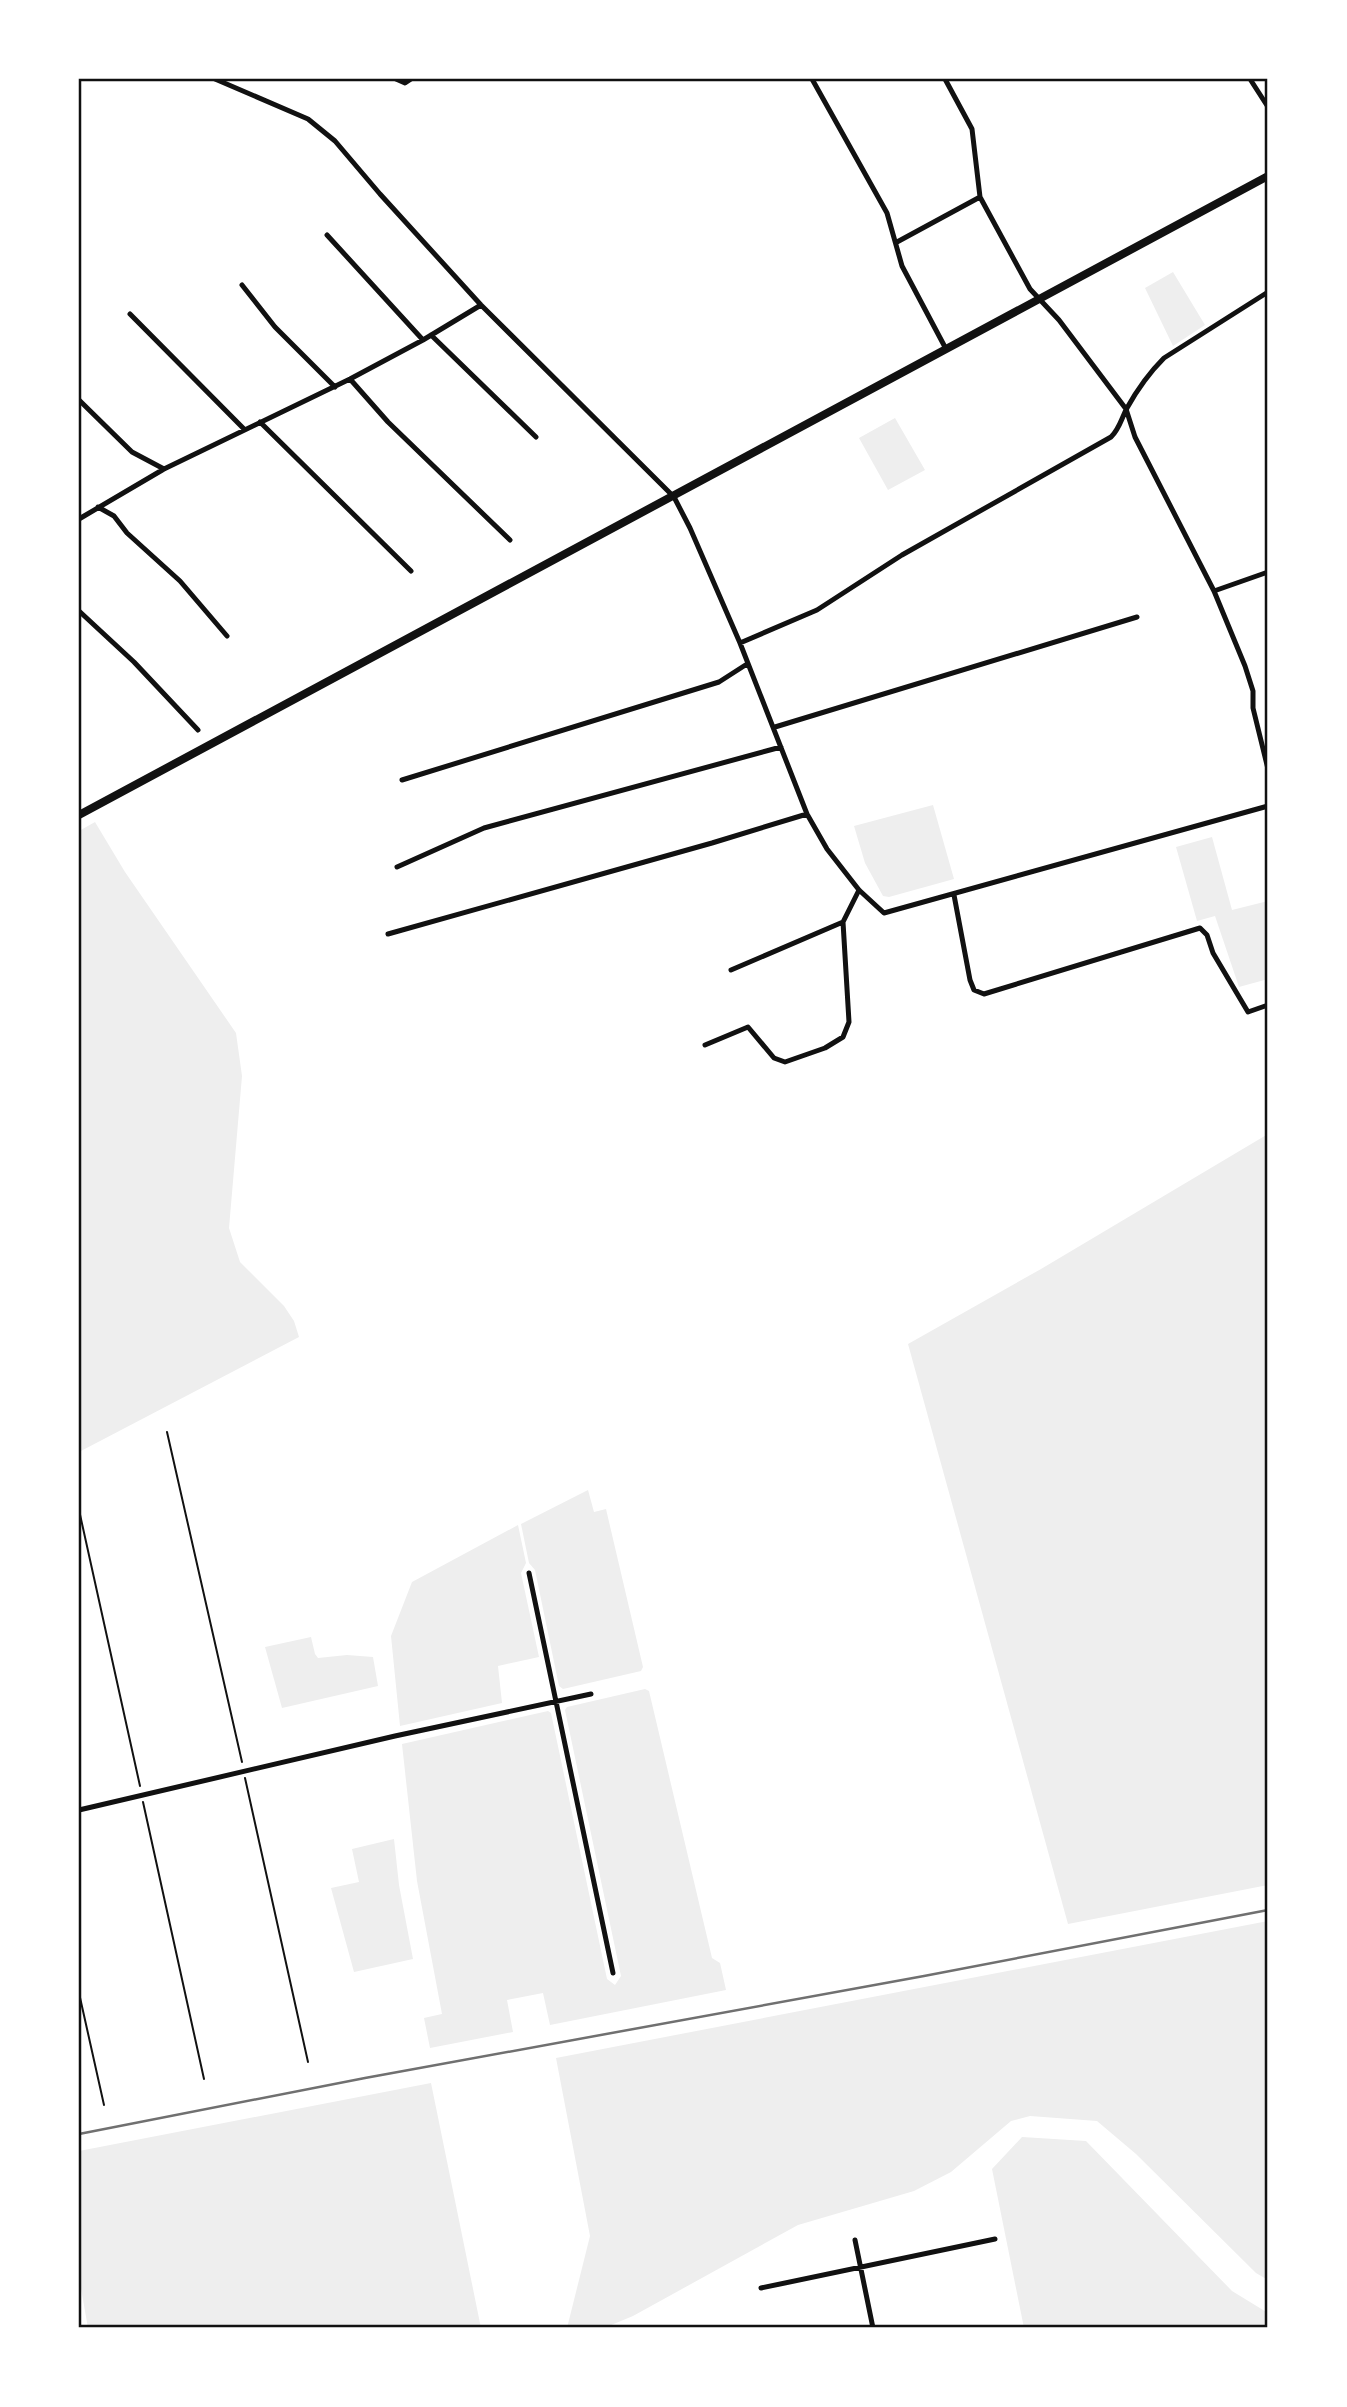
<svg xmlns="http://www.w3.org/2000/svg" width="1347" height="2407" viewBox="0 0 1347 2407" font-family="Manrope,sans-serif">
<rect width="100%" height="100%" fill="#fff"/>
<path fill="#eee" d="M1173 272 1205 325 1173 346 1145 288Z
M895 418 925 470 888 490 859 438Z
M933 805 954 879 889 897 883 896 865 863 854 826Z
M95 822 125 872 236 1033 242 1076 229 1228 240 1262 284 1306 294 1321 299 1337 79 1452V831Z
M1212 837 1232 910 1268 901V979L1239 987 1215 916 1197 921 1176 847Z
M1268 1134V1885L1068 1924 908 1344 1041 1269Z
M588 1490 594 1512 606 1509 643 1667 641 1671 563 1689 559 1686 535 1570 529 1563 521 1524Z
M518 1525 526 1563 521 1573 539 1657 498 1666 502 1703 400 1726 391 1636 412 1582Z
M311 1637 315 1654 318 1658 347 1655 373 1657 378 1686 282 1708 265 1647Z
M645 1689 649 1691 712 1958 720 1963 726 1990 550 2025 543 1993 507 2000 513 2032 430 2048 424 2018 442 2014 417 1881 402 1744 548 1711 551 1713 607 1979 615 1985 621 1976 565 1710 567 1707Z
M394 1839 399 1885 413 1959 354 1972 331 1888 359 1882 352 1849Z
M1268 1921V2280L1256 2273 1136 2154 1097 2121 1030 2116 1011 2121 951 2172 914 2191 798 2225 633 2316 604 2328H567L590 2236 556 2058Z
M431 2083 481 2328H88L79 2277V2151Z
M1022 2137 1086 2141 1232 2291 1268 2313V2328H1024L992 2169Z"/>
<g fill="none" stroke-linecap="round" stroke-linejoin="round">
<path stroke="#111" stroke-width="2" d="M167 1432 242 1762
M79 1510 140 1786
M245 1778 308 2062
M143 1802 204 2079
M79 1993 104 2105"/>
<path stroke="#111" stroke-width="5" d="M215 79 308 119 335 141 380 194 481 305 674 497 690 528 740 643 807 814 827 849 859 890 884 913 1268 806
M396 79 405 83 411 79
M812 79 887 213 902 266 946 349
M945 79 972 129 980 197 1030 289 1059 320 1126 409 1135 437 1214 591 1245 666 1253 691V708L1268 769
M1250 79 1268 107
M327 235 423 340
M897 242 980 197
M242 285 275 327 335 387
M130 314 244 429
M431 335 536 437
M350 379 388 422 510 540
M79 400 132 452 164 469
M260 422 411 571
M98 507 114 516 127 533 180 581 227 636
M79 519 164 469 350 379 423 340 481 305
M1214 591 1268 572
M79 611 134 662 198 730
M740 643 817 610 902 555 1111 437C1120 428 1121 419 1127 408 1137 390 1150 372 1164 358L1268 292
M775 727 1137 617
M402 780 719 682 747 664
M397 867 484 828 781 747
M954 895 970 980 974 990 984 994 1200 928 1207 935 1213 953 1248 1012 1268 1005
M388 934 712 843 807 814
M731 970 843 922 859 890
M705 1045 748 1027 774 1058 785 1062 825 1048 843 1037 849 1022 843 922
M529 1573 613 1973
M79 1810 395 1736 591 1694
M855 2240 873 2328
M761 2288 995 2239"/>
<path stroke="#111" stroke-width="8" d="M79 815 1268 176"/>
<path stroke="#707070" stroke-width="2.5" d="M79 2134 365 2078 924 1976 1268 1910"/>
</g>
<rect width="1347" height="2407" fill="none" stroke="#ffffff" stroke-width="161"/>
<rect x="80" y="80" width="1186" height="2246" fill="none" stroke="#111" stroke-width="2.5"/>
</svg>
